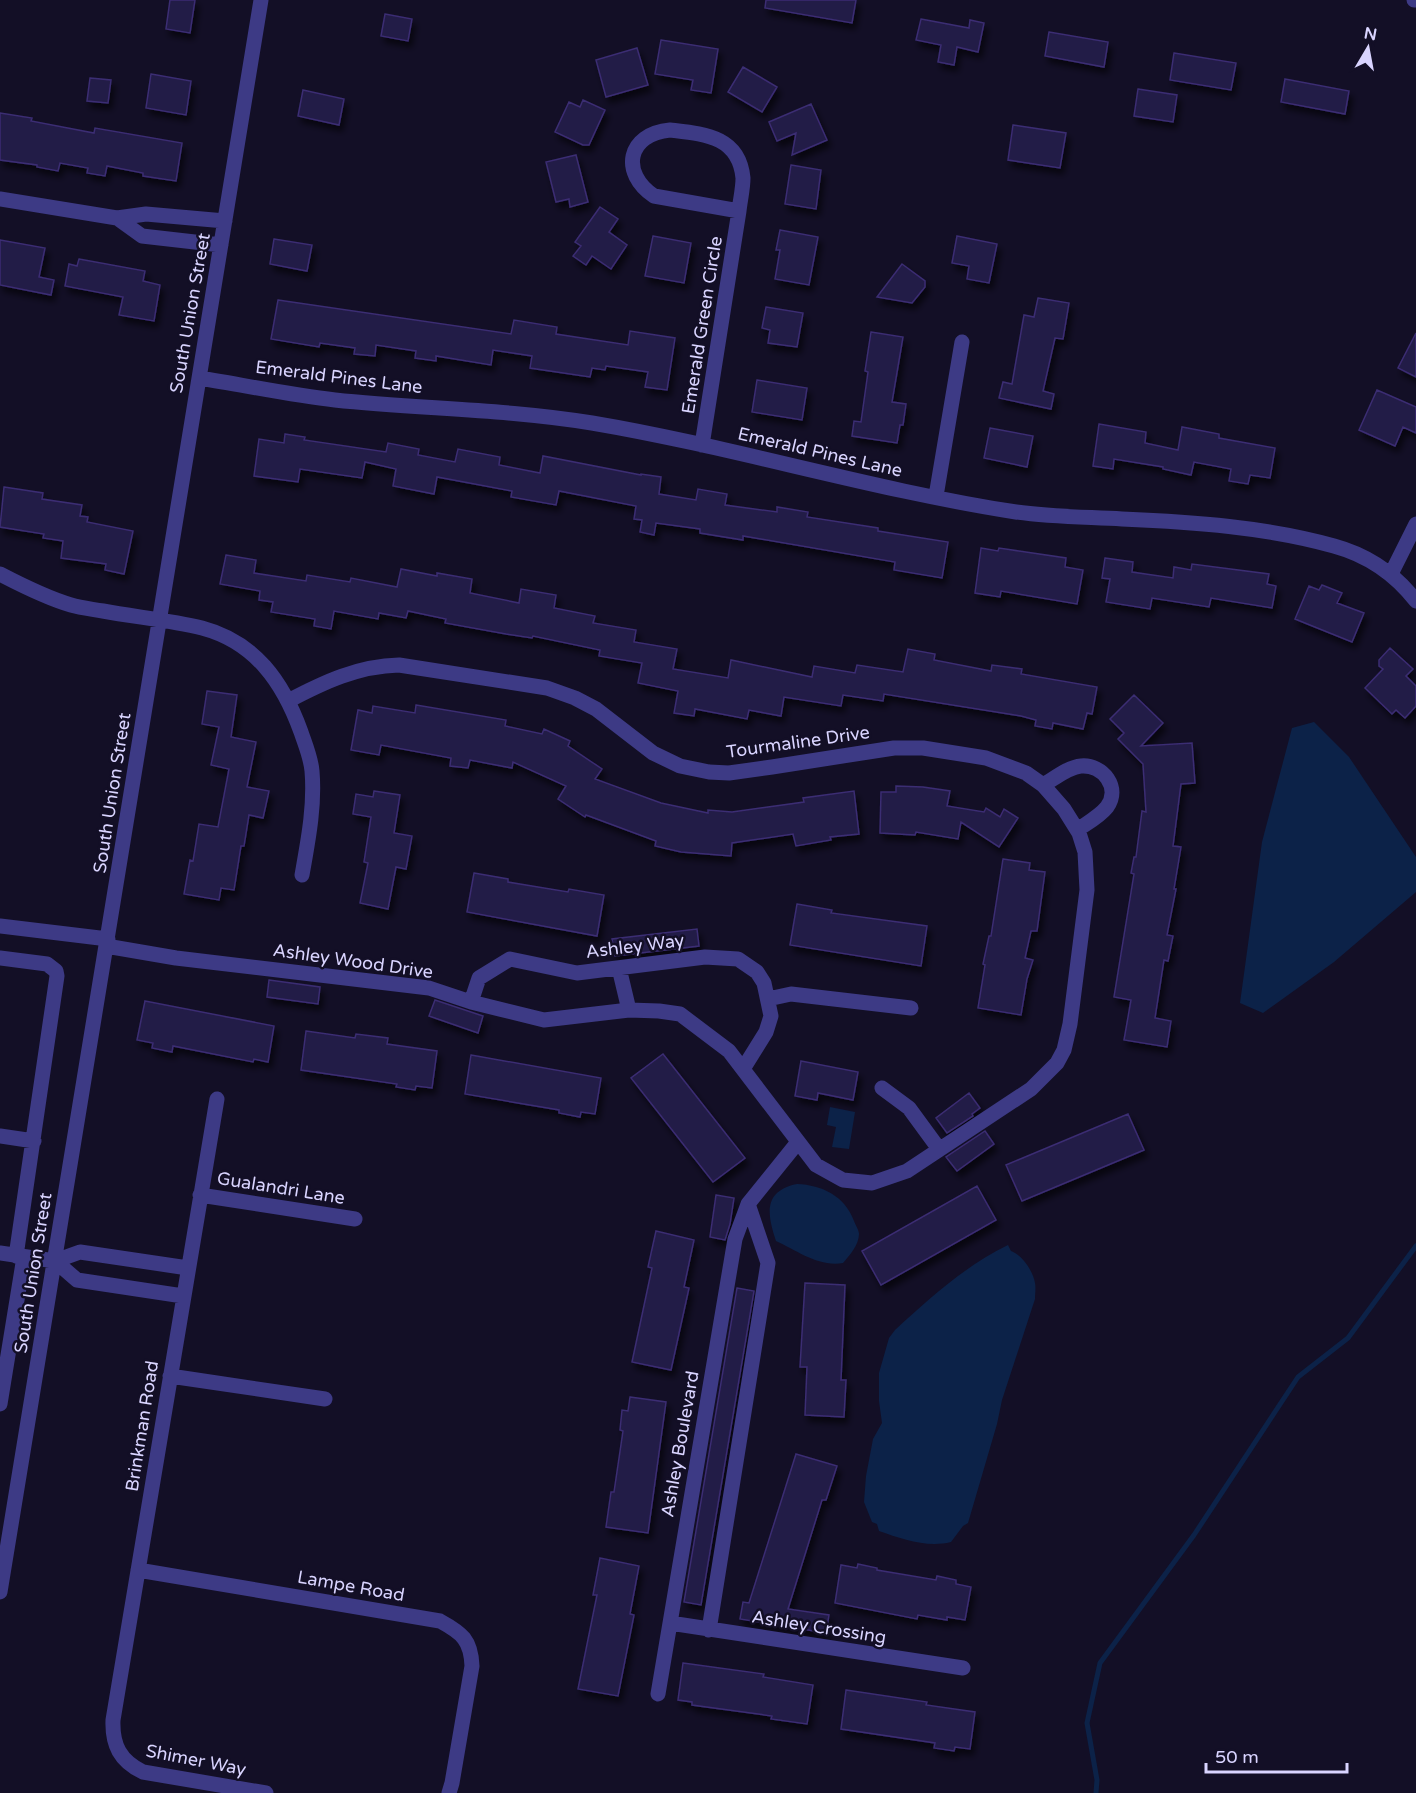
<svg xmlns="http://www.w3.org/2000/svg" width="1416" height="1793" viewBox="0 0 1416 1793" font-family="'Varela Round',sans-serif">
<defs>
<filter id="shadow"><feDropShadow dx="3.5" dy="6" stdDeviation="3" flood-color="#0009"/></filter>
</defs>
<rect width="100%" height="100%" fill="#130f26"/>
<path fill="#0c2248" d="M1314 722 1349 757 1416 857V892L1334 962 1263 1013 1240 1003 1262 842 1292 728Z
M830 1107 855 1112 849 1149 832 1147 836 1127 827 1125Z
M797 1184C822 1185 845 1196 854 1221 855 1224 859 1230 859 1234 859 1245 849 1256 843 1263 818 1267 798 1251 776 1241 767 1214 763 1191 797 1184Z
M1008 1245 1011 1251C1022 1255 1033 1271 1035 1283 1036 1288 1035 1294 1035 1299L1002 1400 997 1424 968 1523 963 1526 951 1542C927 1548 902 1539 879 1531L877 1524 872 1522 864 1502 866 1476 873 1439 882 1423 879 1401V1373L889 1338 895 1330C930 1298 965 1266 1008 1245Z"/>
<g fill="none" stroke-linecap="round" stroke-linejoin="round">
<path stroke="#0c2248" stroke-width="5" d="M1096 1793 1097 1780 1087 1723 1100 1663 1194 1535 1298 1377 1348 1338 1416 1246"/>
</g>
<path fill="#241b47" stroke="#3b2d73" stroke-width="1.5" filter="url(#shadow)" d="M170 0H195L190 33 166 29Z
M766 0H856L852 23 765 8Z
M385 14 412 19 408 41 381 36Z
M921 19 969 28 970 20 984 23 978 52 957 47 954 65 938 62 941 45 916 40Z
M1049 32 1108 42 1104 67 1045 56Z
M661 40 718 49 711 93 691 90 693 80 655 74Z
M637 48 648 85 606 97 596 60Z
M1174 53 1236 63 1231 90 1170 80Z
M743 67 777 87 762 112 728 92Z
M151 74 191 81 186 115 146 108Z
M90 78 111 80 108 103 87 101Z
M1285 79 1349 91 1345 114 1281 102Z
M1138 89 1177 95 1173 122 1134 116Z
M303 90 344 99 339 125 298 116Z
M583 100 605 110 589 145H583L555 132 569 102 580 107Z
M811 104 827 140 792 155 796 133 777 141 769 122Z
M0 113 32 118 31 121 94 133 95 128 182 143 176 181 143 176V173L107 166 105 176 87 173 88 168 60 163 58 171 37 167V165L0 160Z
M1013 125 1066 133 1060 168 1008 160Z
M576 155 588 202 570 207 569 199 556 202 546 162Z
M791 165 821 170 816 209 785 204Z
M600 207 618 219 609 232 627 245 611 269 592 256 586 265 573 256 581 246 575 242Z
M780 230 818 237 809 285 775 279 780 250H776Z
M653 236 691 243 684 283 645 276Z
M957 236 997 244 989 283 967 279 969 266 952 263Z
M274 239 312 245 307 271 270 264Z
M0 240 45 248 39 277 54 280 51 295 0 285Z
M79 259 145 271 143 281 160 285 154 321 119 315 123 297 65 286 69 264 77 266Z
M902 264 925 281V287L912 303 877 297Z
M1038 298 1069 303 1063 339 1055 338 1043 391 1054 394 1051 409 999 398 1003 382 1012 384 1024 315 1034 317Z
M278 300 511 334 514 320 557 327 556 334 628 345 630 331 675 338 667 390 645 387 648 372 606 366 605 370 592 368 590 377 530 368 532 356 493 350 491 365 436 356V361L415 358 416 351 376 345 375 356 354 354 355 348 320 343 319 347 271 339Z
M766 307 803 313 797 347 768 343 770 330 762 328Z
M871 332 903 337 892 402 906 404 903 425H900L897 443 852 436 854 421 861 422 868 372 865 371Z
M1416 333V377L1398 368Z
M757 380 807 388 802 420 752 412Z
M1377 390 1416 407V433L1403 427 1395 446 1359 430Z
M1099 424 1146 432 1145 443 1178 450 1182 427 1219 434V438L1275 448 1270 478 1250 475 1248 484 1229 481 1231 469 1194 462 1191 475 1163 469V467L1114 459 1113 469 1093 466Z
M990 428 1033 436 1027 467 984 458Z
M285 434 305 437 304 440 386 452 388 443 419 449 418 455 455 462 458 449 500 457 499 465 540 473 543 456 641 475V474L661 477 659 494 696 500 698 489 727 494 725 505 777 512V507L808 512 807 517 878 528V531L948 542 942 578 894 570 895 562 743 536V540L700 533V529L656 523 654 535 640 532 642 520 634 519 636 506 559 491 556 505 511 497 512 491 437 477 434 494 393 486 396 469 365 462 362 478 300 469 298 482 254 476 259 439 284 443Z
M4 487 43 493 42 499 82 505 80 516 88 517 87 522 133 531 124 574 105 570 106 564 61 558 63 541 43 538 44 534 0 527Z
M981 548 998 551 999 548 1066 558 1065 567 1083 570 1077 604 1001 591 1000 597 975 593Z
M226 555 256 560 254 573 306 581 307 575 350 582 351 578 397 587 401 569 437 576V573L472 579 470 593 519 603 521 589 556 595 554 608 595 616 593 623 636 630 634 642 677 649 673 669 728 678 731 660 812 677 814 666 855 673 857 665 903 672 908 649 935 654 934 660 991 671 992 665 1022 669 1021 674 1097 687 1092 714 1087 713 1083 729 1053 723 1052 729 1035 726 1036 720 1021 716 884 694 883 701 843 695 841 706 784 697 781 716 749 710 747 719 695 709 694 716 674 713 678 691 638 683 642 663 599 656 600 650 533 636 532 638 506 634 445 623 446 619 408 611 406 618 379 613 378 619 334 611 331 629 314 626 315 619 271 612 273 602 259 600 260 591 220 584Z
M1105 558 1133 562 1132 572 1173 578 1174 567 1191 570 1192 564 1269 574 1267 584 1276 586 1272 608 1211 598 1209 607 1152 598 1150 609 1106 602 1110 579 1102 578Z
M1322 585 1342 593 1337 603 1364 613 1352 642 1295 619 1309 586 1319 590Z
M1390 648 1413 669 1406 676 1416 686V706L1405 718 1396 710 1392 714 1365 688 1383 669 1379 666V660Z
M207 691 237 695 231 737 256 742 247 787 269 791 263 818 249 815 244 846H241L234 890 221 888 219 900 184 894 190 860 193 861 199 824 218 827 229 769 211 765 219 727 202 724Z
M1134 695 1163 723 1141 746 1192 743 1195 783 1181 784 1173 846 1181 847 1174 889H1176L1167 935 1173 936 1168 961 1164 960 1155 1018 1171 1021 1167 1047 1124 1040 1131 1000 1114 997 1134 874 1131 873 1134 857H1136L1142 811 1146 812 1143 764 1118 739 1124 733 1110 719Z
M416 705 506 720 505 726 542 734 544 729 570 741 568 746 602 769 595 779 661 803 708 813V810L732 812 804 802 803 798 854 791 859 834 830 837 831 840 796 846 793 834 732 843 731 856 681 852 655 846 656 841 586 815 585 817 558 799 566 786 513 762 512 768 470 760 468 768 450 766 451 758 381 745 379 755 351 750 358 710 372 713 373 706 415 713Z
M896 786 923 787 950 791 947 806 984 812 986 808 1000 817 1004 809 1018 818 999 847 961 822 958 839 916 832 915 835 880 833 881 792H896Z
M374 791 400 795 394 833 412 836 406 869 396 867 388 909 360 903 368 863 364 862 371 817 353 814 356 794 373 797Z
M1003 859 1030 863 1029 870 1045 872 1037 931H1031L1025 958 1033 960 1027 979 1021 1015 978 1008 985 965 983 964 989 936H991Z
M474 873 508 879V882L568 892 569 889 604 895 597 936 467 912Z
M797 904 832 910 831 913 927 926 921 966 790 945Z
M697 929 699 946 615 956 612 939Z
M269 980 320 987 318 1004 267 997Z
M435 1000 483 1016 478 1033 429 1016Z
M145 1001 274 1026 268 1062 254 1059 253 1062 173 1046 172 1052 152 1048 153 1043 137 1040Z
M306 1031 355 1038 356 1034 388 1038 387 1044 437 1051 432 1088 416 1086 415 1090 396 1087 397 1084 301 1070Z
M663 1054 745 1158 713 1182 631 1078Z
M471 1055 601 1078 595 1114 581 1112 580 1117 559 1113V1110L465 1094Z
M801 1061 858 1072 853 1100 818 1093 817 1100 795 1096Z
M969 1093 980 1108 972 1114 973 1116 947 1133 936 1118Z
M1128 1114 1144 1150 1022 1201 1006 1165Z
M985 1131 994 1144 957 1171 946 1157Z
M977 1186 996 1220 881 1285 862 1251Z
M716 1195 734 1198 730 1224 725 1240 710 1237Z
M656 1231 694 1240 684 1287 689 1288 671 1370 632 1362 652 1268 648 1267Z
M805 1283 845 1285 841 1380H846L844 1417 805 1415 807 1367H800Z
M737 1288 754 1291 701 1605 684 1602Z
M630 1397 666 1402 648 1533 606 1527 611 1492H614L623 1431 620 1430 622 1410 628 1411Z
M796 1454 837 1466 826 1500H822L788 1609 829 1615 826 1633 740 1619 743 1602 749 1603Z
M600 1558 639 1566 630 1614 634 1615 618 1696 578 1689 597 1595H593Z
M858 1564 877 1568V1570L936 1580 937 1576 956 1580V1584L971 1587 965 1620 947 1617V1620L918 1615 917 1619 835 1603 841 1565 857 1568Z
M683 1663 764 1674 763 1677 813 1685 807 1724 771 1719 772 1716 692 1705V1702L678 1700Z
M846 1690 927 1702 926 1705 975 1712 970 1749 955 1747 954 1751 934 1748 935 1743 841 1729Z"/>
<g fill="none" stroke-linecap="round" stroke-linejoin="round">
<path stroke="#3d3a85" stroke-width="15" d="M1414 0H1416
M670 130C704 134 739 136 743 178 743 189 740 201 739 211L654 196C620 173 627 134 670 130Z
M0 199 117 218 146 214 225 221
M117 218 142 236 221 245
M199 378C244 385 290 395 335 400 421 409 507 409 592 423 734 447 873 490 1016 512 1051 517 1087 517 1122 519 1193 522 1266 527 1334 546 1367 555 1395 574 1416 601
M702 445 739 211
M936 496 962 342
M0 574C23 586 47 598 71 605 81 608 92 609 103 611 135 617 170 620 202 628 255 642 283 682 301 732 305 744 311 758 312 771 315 806 308 841 302 875
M1391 574 1416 524
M1043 785C1054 779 1068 767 1081 766 1103 764 1121 788 1107 807 1099 817 1087 823 1077 830
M0 926 108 939
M106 946 176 958 429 988 471 1002 544 1020 629 1010 659 1011 680 1014 729 1051 816 1165 843 1180 872 1183 907 1171 1031 1089 1057 1063 1064 1050 1070 1024 1087 890 1085 852 1079 833 1064 809 1043 785 1026 773 986 758 923 748H894L772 767 729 773 709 772 680 766 653 753 596 709 575 698 547 688 399 665C358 666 324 682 288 701
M0 958 47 964 56 971 57 976 16 1256
M619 968 629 1010
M768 999 791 994 911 1008
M471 1002 479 978 510 959 577 973 705 957 738 959 757 972 764 983 771 1016 766 1032 743 1069
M882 1088 909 1108 939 1149
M217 1099 113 1720C112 1745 120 1761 143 1772L266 1793
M0 1136 34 1141
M200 1195 355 1219
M0 1253 55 1261
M55 1261 77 1280 183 1296
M55 1261 80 1252 188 1268
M170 1376 325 1399
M0 1404 24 1257
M138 1570 440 1621C462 1633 471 1640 472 1666L452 1783 449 1793
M0 1592 261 0
M670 1623 963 1668
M709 1630 768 1263 748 1204
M658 1694 735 1239 748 1204 798 1142"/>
</g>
<g text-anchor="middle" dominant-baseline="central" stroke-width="5" stroke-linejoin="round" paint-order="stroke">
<g font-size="18" fill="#d9d4ff" stroke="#130f26">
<text transform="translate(190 313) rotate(-80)">South Union Street</text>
<text transform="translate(702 325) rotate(-81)">Emerald Green Circle</text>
<text transform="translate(339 377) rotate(7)">Emerald Pines Lane</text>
<text transform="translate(820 452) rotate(13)">Emerald Pines Lane</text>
<text transform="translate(798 742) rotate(-8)">Tourmaline Drive</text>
<text transform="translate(112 793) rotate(-81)">South Union Street</text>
<text transform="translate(635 946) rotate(-7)">Ashley Way</text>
<text transform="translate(353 961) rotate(8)">Ashley Wood Drive</text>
<text transform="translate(281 1188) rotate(9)">Gualandri Lane</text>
<text transform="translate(33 1273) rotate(-81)">South Union Street</text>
<text transform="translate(142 1426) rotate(-81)">Brinkman Road</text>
<text transform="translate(680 1444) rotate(-80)">Ashley Boulevard</text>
<text transform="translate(351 1586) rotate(10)">Lampe Road</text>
<text transform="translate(819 1627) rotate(9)">Ashley Crossing</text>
<text transform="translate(196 1760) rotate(11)">Shimer Way</text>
</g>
</g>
<g transform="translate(1368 48) rotate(10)" stroke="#130f26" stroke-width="4.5" paint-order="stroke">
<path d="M0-4.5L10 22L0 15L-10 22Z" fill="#d9d4ff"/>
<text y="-9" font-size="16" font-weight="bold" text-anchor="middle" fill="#d9d4ff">N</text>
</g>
<path d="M1206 1763v9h141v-9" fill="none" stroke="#d9d4ff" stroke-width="3"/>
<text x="1215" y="1763" font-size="18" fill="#d9d4ff" stroke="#130f26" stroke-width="4.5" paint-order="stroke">50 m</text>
</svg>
